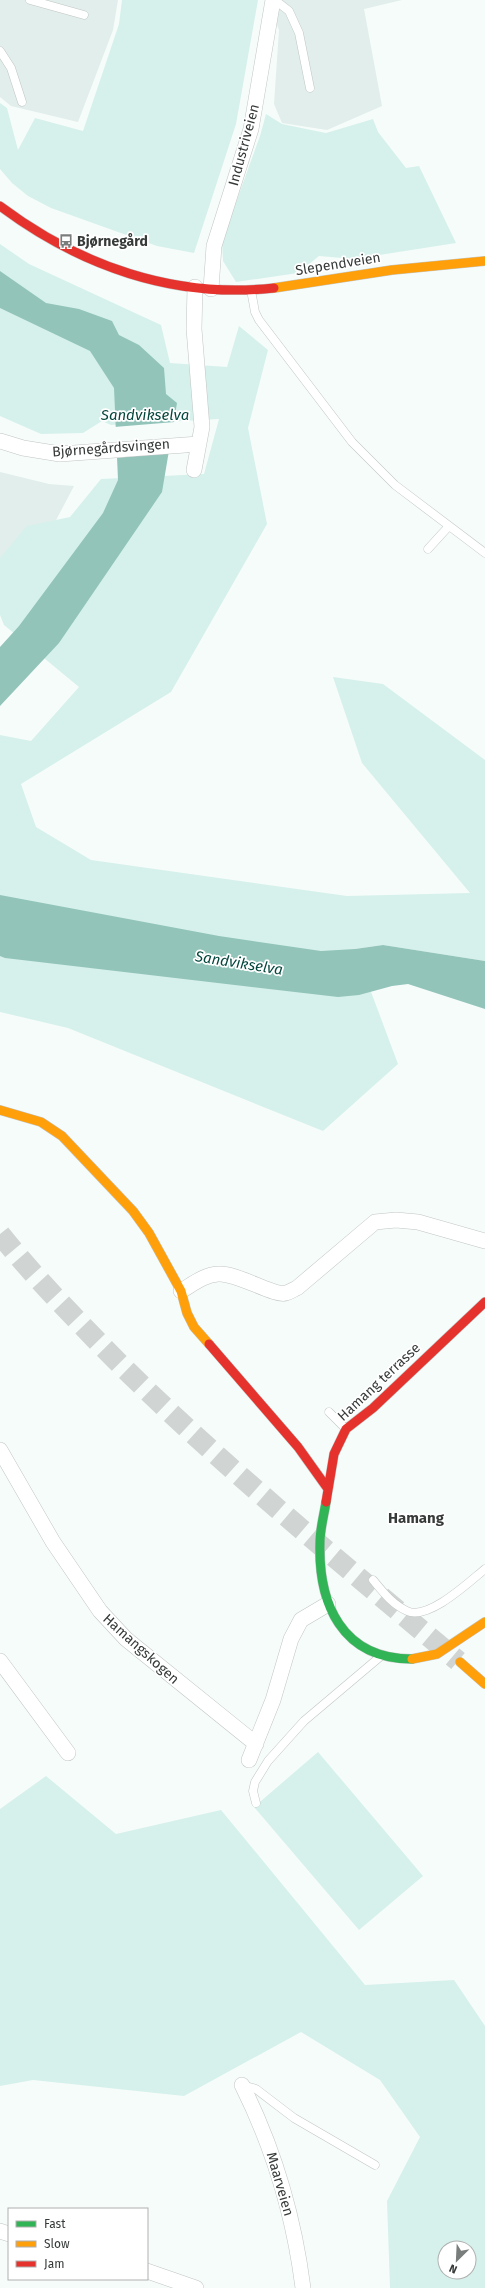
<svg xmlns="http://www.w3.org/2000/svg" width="485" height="2288" viewBox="0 0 485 2288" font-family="'Fira Sans',sans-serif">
<rect width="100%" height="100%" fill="#f6fcfa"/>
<path fill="#e1eeeb" d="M0 0H118L113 30 78 122 11 106 0 97Z
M268 0H402L364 9 382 106 327 130 282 123 274 104 279 30Z
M0 472 49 484 74 486 54 524 0 580Z"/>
<path fill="#d6f1eb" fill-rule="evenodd" d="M122 0H258L236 124 194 253 157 246 51 208 28 196 12 183 0 169V103L7 108 18 150 35 118 83 131 119 24Z
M266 114 282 124 326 133 373 119 378 132 406 168 419 166 456 243 354 259 319 256 298 273 236 282 223 261 222 241 260 136Z
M0 244 29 264 161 325 170 363 227 367 239 326 268 350 248 428 267 524 171 692 21 784 36 827 91 860 347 896 470 893 362 763 333 677 383 684 485 760V961L383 945 355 949 398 1064 323 1131 68 1028 0 1012V735L31 741 79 687 4 625 0 615V558L27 526 70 517 101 479 204 474 219 419 111 425 102 421 83 433 41 434 0 416Z
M318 1752 423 1876 359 1930 254 1807Z
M46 1776 116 1834 221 1810 365 1985 454 1980 485 2026V2288H390L387 2201 420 2137 380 2080 301 2032 184 2096 33 2080 0 2086V1809ZM445 2248H469V2272H445Z"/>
<path fill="#92c4ba" d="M0 271 46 303 79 309 112 321 119 335 139 345 164 368 166 394 177 403 162 492 59 643 0 706V647L19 626 103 513 118 480 114 388 90 351 0 308Z
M0 895 219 936 321 951 355 949 383 945 485 961V1009L408 984 392 986 359 995 338 997 5 958 0 956Z"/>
<path fill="#f6fcfa" d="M175 422 170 453 115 458 114 427Z"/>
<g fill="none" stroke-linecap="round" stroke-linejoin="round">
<path stroke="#d0d5d3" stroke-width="21" stroke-dasharray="21 10" stroke-linecap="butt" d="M0 1234C31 1273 67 1310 102 1346 213 1459 337 1559 458 1661"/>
<defs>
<path id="lane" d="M30 0 84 15
M275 0 289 11 299 33 310 88
M0 51 11 68 22 102
M251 290 255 312 259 320 352 442 395 485 485 553
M428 549 449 526
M329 1412 346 1429
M373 1580C383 1592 392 1604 407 1611 428 1621 469 1582 485 1569
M256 1803 253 1791 255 1782 268 1761 304 1721 381 1656
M242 2085 256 2089 294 2118 375 2165"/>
<path id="street" d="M211 289 214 246 251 129 273 0
M0 441 23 448 60 454 199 444
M194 470 202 427 194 329 195 287
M181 1291C193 1284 204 1275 218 1274 236 1272 275 1297 286 1293 290 1292 294 1289 297 1288L375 1222 396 1220 418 1222 485 1241
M0 1450 53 1542 100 1611 126 1639 256 1744
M0 1661 68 1753
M249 1760 273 1700 291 1639 301 1620 328 1604
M242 2085C274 2149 294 2217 303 2288
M0 2231 9 2234
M147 2271 196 2288"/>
<path id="fast" d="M326 1502C324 1515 320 1529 320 1542 318 1604 342 1659 412 1659"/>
<path id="slow" d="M274 288 392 270 485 261
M0 1110 41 1122 62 1136 133 1211 149 1233 181 1291 187 1313 194 1327 209 1344
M412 1659 437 1654 485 1622
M460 1662 485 1684"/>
<path id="jam" d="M0 206C80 266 174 299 274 288
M209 1344 298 1447 328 1489
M326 1502 334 1454 346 1429 373 1408 485 1302"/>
</defs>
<use href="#lane" stroke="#c2c6c5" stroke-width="9"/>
<use href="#street" stroke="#c2c6c5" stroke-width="16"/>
<use href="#fast" stroke="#c2c6c5" stroke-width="10"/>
<use href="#slow" stroke="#c2c6c5" stroke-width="10"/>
<use href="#jam" stroke="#c2c6c5" stroke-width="10"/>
<use href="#lane" stroke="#fefffe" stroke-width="8"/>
<use href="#street" stroke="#fefffe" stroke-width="15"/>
<use href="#fast" stroke="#30b455" stroke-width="9"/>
<use href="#slow" stroke="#ff9f0a" stroke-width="9"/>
<use href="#jam" stroke="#e5322d" stroke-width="9"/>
</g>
<defs>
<symbol id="bus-bare" viewBox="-9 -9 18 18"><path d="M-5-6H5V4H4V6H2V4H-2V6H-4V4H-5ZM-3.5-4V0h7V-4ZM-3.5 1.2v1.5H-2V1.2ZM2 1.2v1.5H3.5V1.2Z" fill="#797e7d" stroke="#fff" stroke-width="2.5" paint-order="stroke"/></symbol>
</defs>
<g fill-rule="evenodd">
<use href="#bus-bare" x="56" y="231" width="20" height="20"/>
</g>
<g text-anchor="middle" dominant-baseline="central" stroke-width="3.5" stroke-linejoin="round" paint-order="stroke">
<g font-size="14" fill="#363a39" stroke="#fff">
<text transform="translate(244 145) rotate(-75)">Industriveien</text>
<text transform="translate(338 264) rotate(-9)">Slependveien</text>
<text transform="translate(111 448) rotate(-4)">Bjørnegårdsvingen</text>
<text transform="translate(379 1382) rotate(-43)">Hamang terrasse</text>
<text transform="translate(141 1649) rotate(42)">Hamangskogen</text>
<text transform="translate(280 2184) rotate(74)">Maarveien</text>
</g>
<g font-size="14" font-weight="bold" fill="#363a39" stroke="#fff" text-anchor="start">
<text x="77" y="241">Bjørnegård</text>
</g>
<g font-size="15" font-style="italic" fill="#05463d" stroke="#fff">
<text x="145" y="415">Sandvikselva</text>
<text transform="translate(239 963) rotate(9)">Sandvikselva</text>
</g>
<g font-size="15" font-weight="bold" fill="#363a39" stroke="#fff">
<text x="416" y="1518">Hamang</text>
</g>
</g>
<rect x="8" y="2208" width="140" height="72" fill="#ffffff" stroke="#afb0b0"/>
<rect x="16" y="2221" width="20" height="6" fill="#30b455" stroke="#afb0b0"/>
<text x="44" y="2228" font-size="12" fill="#363a39">Fast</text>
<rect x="16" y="2241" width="20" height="6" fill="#ff9f0a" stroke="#afb0b0"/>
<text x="44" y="2248" font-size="12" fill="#363a39">Slow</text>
<rect x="16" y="2261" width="20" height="6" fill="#e5322d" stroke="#afb0b0"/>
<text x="44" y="2268" font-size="12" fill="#363a39">Jam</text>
<g transform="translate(457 2260) rotate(204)"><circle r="19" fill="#ffffff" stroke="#afb0b0"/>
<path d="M0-3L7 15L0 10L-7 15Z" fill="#797e7d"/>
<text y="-6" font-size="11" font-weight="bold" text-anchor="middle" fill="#363a39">N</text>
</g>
</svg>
